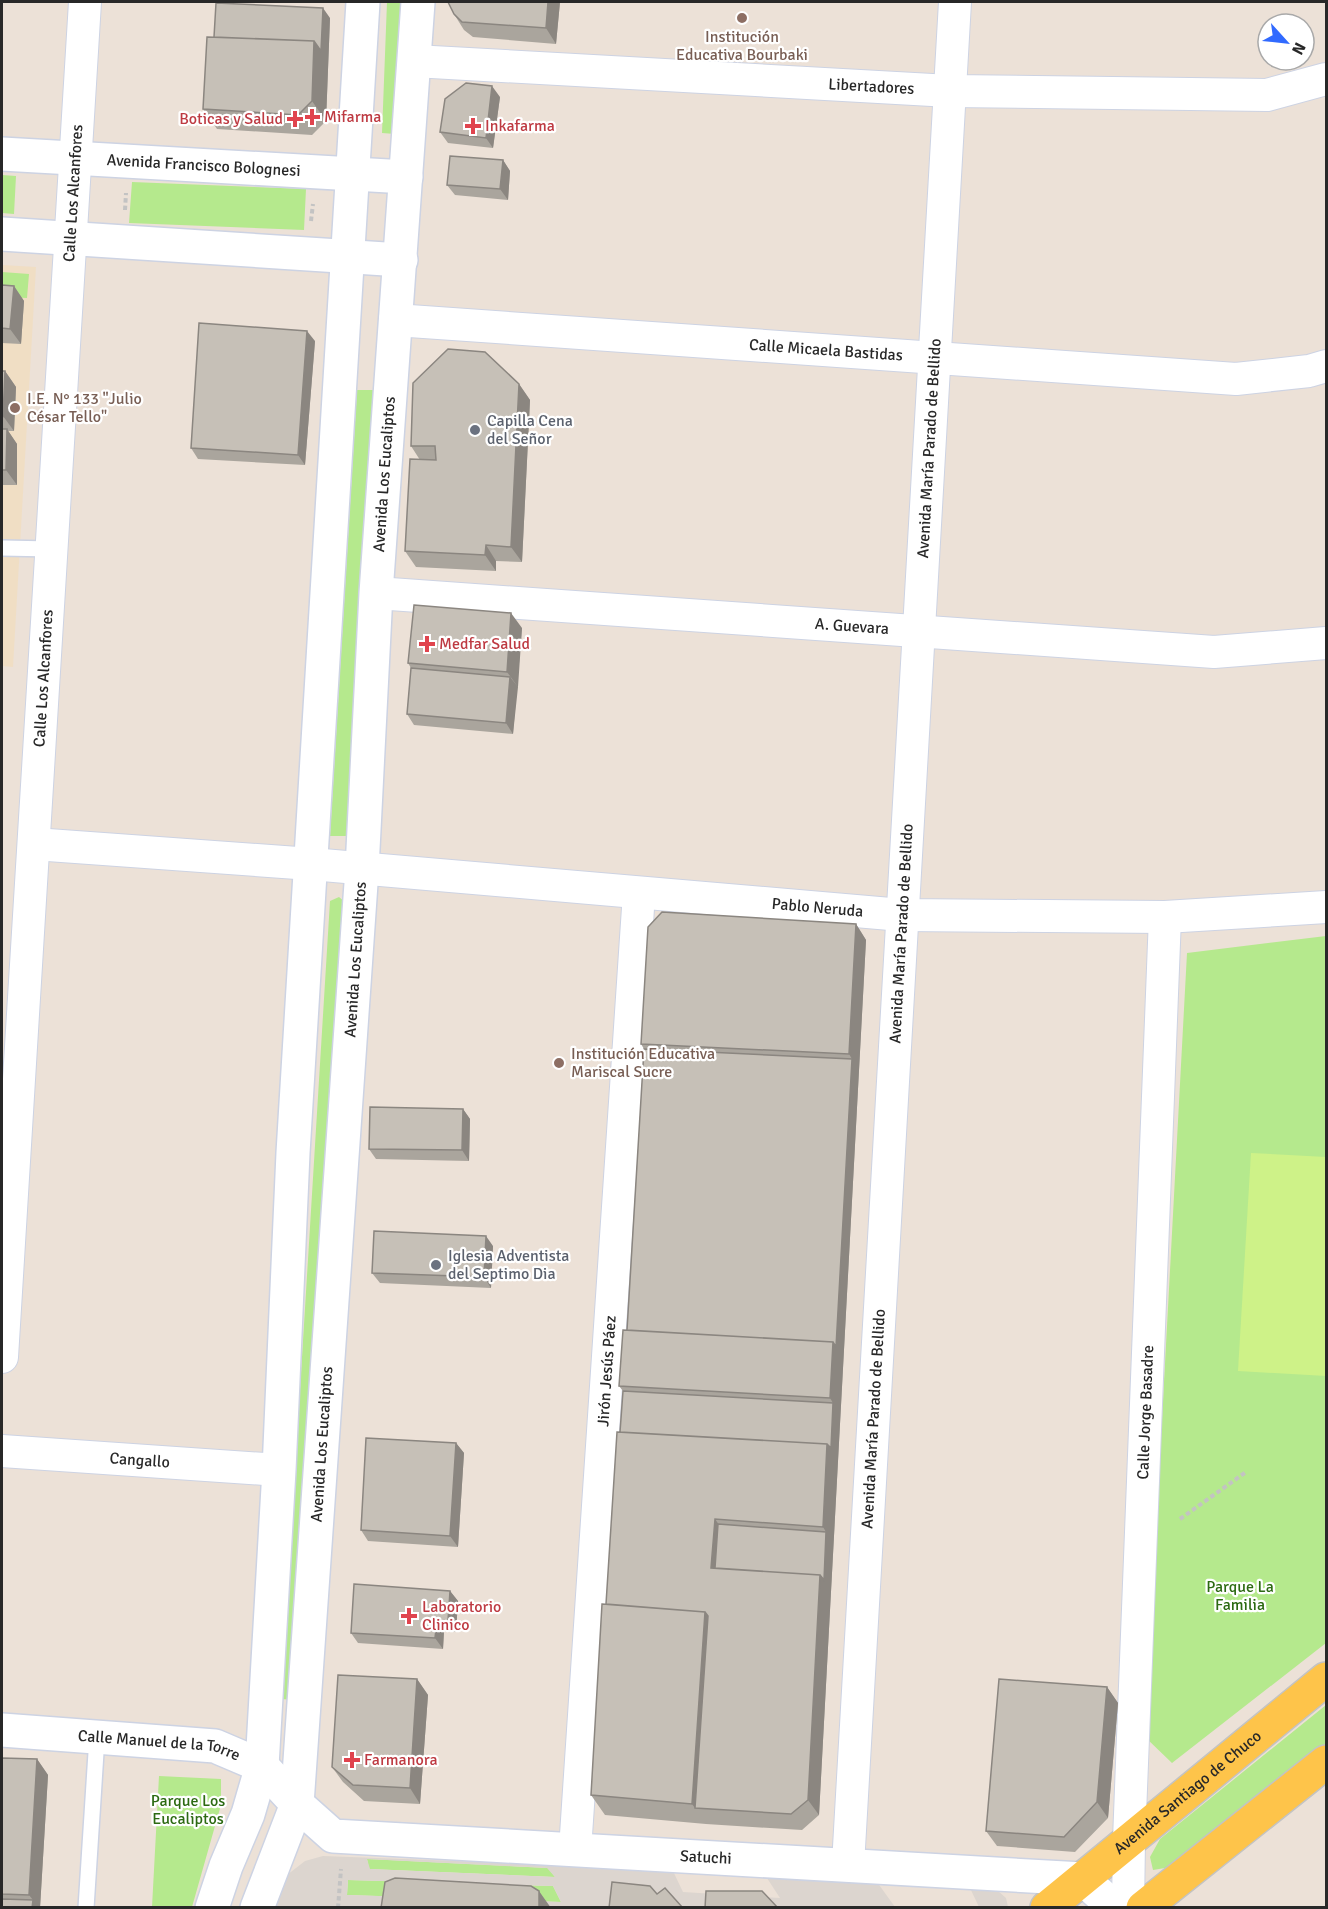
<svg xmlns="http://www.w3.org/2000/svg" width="1328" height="1909" viewBox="0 0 1328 1909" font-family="Signika,sans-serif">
<rect width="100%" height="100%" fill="#ece1d7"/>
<path fill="#f0dec4" d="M2 265 36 267 13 667 2 666Z"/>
<path fill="#b5e98d" d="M387 2H402L395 134 382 133Z
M2 175 16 176 14 214 2 213Z
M132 182 306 189 304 230 129 223Z
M2 272 29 274 27 298 2 297Z
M357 390H373L379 396 351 836H330Z
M339 897 346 903 295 1700 281 1699 330 901Z
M1326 936V1643L1172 1763 1145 1737 1187 953Z
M1326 1705V1745L1177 1866 1153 1870 1150 1857 1160 1839Z
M159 1776 221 1779V1805L192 1907H152Z
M367 1859 548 1868 555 1877 369 1869Z
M348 1880 553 1886 561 1902 347 1895Z"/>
<path fill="#cef288" d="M1251 1153 1326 1157V1376L1238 1371Z"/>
<path fill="#dcd5cf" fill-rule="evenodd" d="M323 1856 672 1869 683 1892 780 1898 765 1875 877 1882 895 1907 274 1908 287 1875 305 1861ZM367 1859 547 1868 555 1877 370 1869ZM348 1880 553 1886 561 1902 347 1895Z
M970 1888 998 1891 1006 1898 1008 1907H979Z"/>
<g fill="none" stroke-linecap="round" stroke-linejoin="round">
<defs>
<path id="lane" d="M2 548 52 549
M86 1908 97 1737"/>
<g id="street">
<path id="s1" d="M414 61 950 91 1267 95 1326 79"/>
<path id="s2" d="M395 320 1236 379 1309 371 1326 366"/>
<path id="s3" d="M376 593 1214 652 1326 643"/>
<path id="s4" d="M34 844 311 864 902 915 1165 917 1326 907"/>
<path id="s5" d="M2 1357 85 2"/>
<path id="s6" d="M2 1451 279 1470"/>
<path id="s7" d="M575 1850 639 893"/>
<path id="s8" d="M848 1865 955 2"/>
<path id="s9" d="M1128 1908 1129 1840 1165 917"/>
</g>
<g id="secondary">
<path id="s10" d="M2 154 406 177"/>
<path d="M2 234 401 260"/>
<path id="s11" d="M2 1730 215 1746 262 1766 297 1804 333 1836 1083 1879 1115 1908"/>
<path d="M212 1908 226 1866 248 1814 262 1766 279 1470 293 1153 363 2"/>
<path id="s12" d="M257 1908 297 1804 362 869 376 593 418 2"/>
</g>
<g id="primary">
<path id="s13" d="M1047 1908 1326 1679"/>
<path d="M1143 1908 1326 1762"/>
</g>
</defs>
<use href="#lane" stroke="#cdd3e3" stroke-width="18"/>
<use href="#street" stroke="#cdd3e3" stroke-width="34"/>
<use href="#secondary" stroke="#cdd3e3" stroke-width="36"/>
<use href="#primary" stroke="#c3c3c3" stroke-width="36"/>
<path stroke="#c3c3c3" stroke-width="4" stroke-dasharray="4.5 3" stroke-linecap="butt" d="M125 210 126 193
M311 221 313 204
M1180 1519 1246 1472
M338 1908 341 1869"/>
<use href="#lane" stroke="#fff" stroke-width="15"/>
<use href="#street" stroke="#fff" stroke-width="32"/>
<use href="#secondary" stroke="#fff" stroke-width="33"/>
<use href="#primary" stroke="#fec44a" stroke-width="33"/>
</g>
<path fill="#aaa59d" d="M448 2H560L556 44 473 37 464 30 454 14Z
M330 18 326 121 312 135 217 129 203 109Z
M500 97 493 148 448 143 440 132Z
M503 160 510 171 508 200 455 195 447 185Z
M2 285 14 286 24 301 21 344 2 343Z
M315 341 305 465 198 459 191 448Z
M2 371H5L16 387 14 431H8L17 444V485H2Z
M519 384 530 400 522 562 496 561V571L416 567 405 551 420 460 411 446Z
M522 628 513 734 414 725 407 714 411 668 408 663Z
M856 924 866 940 819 1815 802 1830 706 1824 605 1815 591 1795 620 1432 623 1391 619 1386 627 1330 644 1049 641 1044Z
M463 1109 470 1119 469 1161 376 1159 369 1149Z
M493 1246 491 1288 380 1283 372 1273Z
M456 1443 464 1453 458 1547 368 1541 361 1530Z
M450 1591 458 1601 456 1632 444 1631 443 1649 358 1643 351 1633Z
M417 1679 428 1695 420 1804 364 1801 343 1782 332 1767Z
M1107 1687 1118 1703 1108 1818 1075 1852 997 1846 986 1831Z
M2 1758 37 1759 48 1775 40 1908H2Z"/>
<path fill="#8b8680" d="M548 2H560L556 44 546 28Z
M323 8 330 18 326 121 312 101 314 41Z
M492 86 500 97 493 148 486 138Z
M503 160 510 171 508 200 500 189Z
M14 286 24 301 21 344 10 329Z
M307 331 315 341 305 465 298 455Z
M5 371 16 387 14 431 3 416Z
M519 384 530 400 522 562 511 547Z
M7 429 17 444V485L6 470Z
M486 545 496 561V571L485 555Z
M511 613 522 628 518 687 507 672Z
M510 677 518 687 513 734 506 723Z
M856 924 866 940 819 1815 808 1800 820 1575 826 1532 823 1527 827 1444 833 1403 830 1398 833 1342 852 1059 849 1054Z
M463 1109 470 1119 469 1161 462 1150Z
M486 1236 493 1246 491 1288 484 1277Z
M456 1443 464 1453 458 1547 450 1536Z
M715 1519 726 1535 723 1573 711 1568Z
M450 1591 458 1601 456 1632 448 1621Z
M705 1612 719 1632 695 1808 692 1804Z
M437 1620 444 1631 443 1649 435 1638Z
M417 1679 428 1695 420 1804 410 1788Z
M1107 1687 1118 1703 1108 1818 1097 1802Z
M37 1759 48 1775 40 1908H32L33 1900 29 1895Z
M539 1891 551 1908H539Z"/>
<path fill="#c6c0b7" stroke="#8b8680" stroke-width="1.5" d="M448 2H548L546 28 462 22 454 14Z
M216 3 323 8 321 51 314 41 214 37Z
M207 37 314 41 312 101 298 115 203 109Z
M466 83 492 86 486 138 440 132 445 99Z
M450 156 503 160 500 189 447 185Z
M2 285 14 286 10 329 2 328Z
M199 323 307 331 298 455 191 448Z
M448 349 485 352 519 384 511 547 486 545 485 555 405 551 410 459 436 460 435 446H411L413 383Z
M2 371H5L3 416 2 415Z
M2 429H7L6 470H2Z
M414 605 511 613 507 672 408 663Z
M411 668 510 677 506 723 407 714Z
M662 912 856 924 849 1054 641 1044 648 927Z
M644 1049 852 1059 836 1347 833 1342 627 1330Z
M370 1107 463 1109 462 1150 369 1149Z
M374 1231 486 1236 484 1277 372 1273Z
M623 1330 833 1342 830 1398 619 1386Z
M623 1391 833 1403 831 1448 827 1444 620 1432Z
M617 1432 827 1444 823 1527 715 1519 711 1568 820 1575 808 1800 791 1814 695 1808 708 1616 705 1612 606 1604Z
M366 1438 456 1443 450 1536 361 1530Z
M718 1524 826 1532 824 1580 820 1575 715 1568Z
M354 1584 450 1591 448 1621 437 1620 435 1638 351 1633Z
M602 1604 705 1612 692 1804 591 1795Z
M338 1675 417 1679 410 1788 353 1785 332 1767Z
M999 1679 1107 1687 1097 1802 1064 1837 986 1831Z
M2 1758 37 1759 29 1895 2 1894Z
M395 1878 531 1886 539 1891V1908H381L385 1882Z
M612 1882 650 1886 657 1894 665 1888 683 1908H609Z
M706 1891H762L778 1908H705Z
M2 1899 33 1900 32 1908H2Z"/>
<g fill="#8d6e63" stroke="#fff" stroke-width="2">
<circle cx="742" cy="18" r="6"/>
<circle cx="15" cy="408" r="6"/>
<circle cx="559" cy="1063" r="6"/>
</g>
<g fill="#e0444e" stroke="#fff" stroke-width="2">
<path d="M309 108h6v6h6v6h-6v6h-6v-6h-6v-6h6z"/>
<path d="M292 110h6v6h6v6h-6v6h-6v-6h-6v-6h6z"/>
<path d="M470 117h6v6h6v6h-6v6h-6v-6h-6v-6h6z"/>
<path d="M424 635h6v6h6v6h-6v6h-6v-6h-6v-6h6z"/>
<path d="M406 1607h6v6h6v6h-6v6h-6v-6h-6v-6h6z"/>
<path d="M349 1751h6v6h6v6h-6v6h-6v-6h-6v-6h6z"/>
</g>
<g fill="#6b7280" stroke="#fff" stroke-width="2">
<circle cx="475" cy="430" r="6"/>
<circle cx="436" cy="1265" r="6"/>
</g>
<g text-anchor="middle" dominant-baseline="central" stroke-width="4.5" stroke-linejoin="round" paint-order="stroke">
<g font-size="16" fill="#785e54" stroke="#fff" text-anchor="start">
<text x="742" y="37" text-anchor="middle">Institución<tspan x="742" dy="18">Educativa Bourbaki</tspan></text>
<text x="27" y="399">I.E. N° 133 "Julio<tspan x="27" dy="18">César Tello"</tspan></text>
<text x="571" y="1054">Institución Educativa<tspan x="571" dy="18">Mariscal Sucre</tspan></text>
</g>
<g font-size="16" fill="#282828" stroke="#fff">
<text stroke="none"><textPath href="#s1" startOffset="458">Libertadores</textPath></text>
<text stroke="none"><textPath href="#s10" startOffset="202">Avenida Francisco Bolognesi</textPath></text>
<text stroke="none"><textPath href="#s5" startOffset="1166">Calle Los Alcanfores</textPath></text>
<text stroke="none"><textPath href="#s2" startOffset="432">Calle Micaela Bastidas</textPath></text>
<text stroke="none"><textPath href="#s8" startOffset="1419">Avenida María Parado de Bellido</textPath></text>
<text stroke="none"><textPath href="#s12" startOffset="1444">Avenida Los Eucaliptos</textPath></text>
<text stroke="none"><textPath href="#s3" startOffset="477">A. Guevara</textPath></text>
<text stroke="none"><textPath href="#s5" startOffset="680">Calle Los Alcanfores</textPath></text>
<text stroke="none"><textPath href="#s4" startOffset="786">Pablo Neruda</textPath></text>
<text stroke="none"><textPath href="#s8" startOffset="933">Avenida María Parado de Bellido</textPath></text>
<text stroke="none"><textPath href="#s12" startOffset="958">Avenida Los Eucaliptos</textPath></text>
<text stroke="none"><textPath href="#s7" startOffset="480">Jirón Jesús Páez</textPath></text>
<text stroke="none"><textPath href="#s9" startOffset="496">Calle Jorge Basadre</textPath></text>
<text stroke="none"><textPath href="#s8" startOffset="447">Avenida María Parado de Bellido</textPath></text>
<text stroke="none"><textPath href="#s12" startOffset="472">Avenida Los Eucaliptos</textPath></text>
<text stroke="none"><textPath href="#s6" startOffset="138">Cangallo</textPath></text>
<text stroke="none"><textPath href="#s11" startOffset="158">Calle Manuel de la Torre</textPath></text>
<text stroke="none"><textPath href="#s13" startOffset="182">Avenida Santiago de Chuco</textPath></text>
<text stroke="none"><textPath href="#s11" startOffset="738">Satuchi</textPath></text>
</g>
<g font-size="16" fill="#be3a42" stroke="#fff" text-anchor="start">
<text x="324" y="117">Mifarma</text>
<text x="283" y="119" text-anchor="end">Boticas y Salud</text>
<text x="485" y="126">Inkafarma</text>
<text x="439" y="644">Medfar Salud</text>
<text x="422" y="1607">Laboratorio<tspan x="422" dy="18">Clinico</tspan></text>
<text x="364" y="1760">Farmanora</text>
</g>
<g font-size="16" fill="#5b616d" stroke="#fff" text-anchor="start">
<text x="487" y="421">Capilla Cena<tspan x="487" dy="18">del Señor</tspan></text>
<text x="448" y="1256">Iglesia Adventista<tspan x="448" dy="18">del Septimo Dia</tspan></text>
</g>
<g font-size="16" fill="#2c6a12" stroke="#fff">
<text x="1240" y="1587">Parque La<tspan x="1240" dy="18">Familia</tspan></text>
<text x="188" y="1801">Parque Los<tspan x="188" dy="18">Eucaliptos</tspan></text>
</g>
</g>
<rect width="1328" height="1909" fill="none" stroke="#282828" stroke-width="6"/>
<g transform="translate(1286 42) rotate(117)"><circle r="28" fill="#ffffff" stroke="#a9a9a9" stroke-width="1.5"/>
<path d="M0-4.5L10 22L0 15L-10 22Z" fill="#316aff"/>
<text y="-9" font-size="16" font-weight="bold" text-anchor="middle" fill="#282828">N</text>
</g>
</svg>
